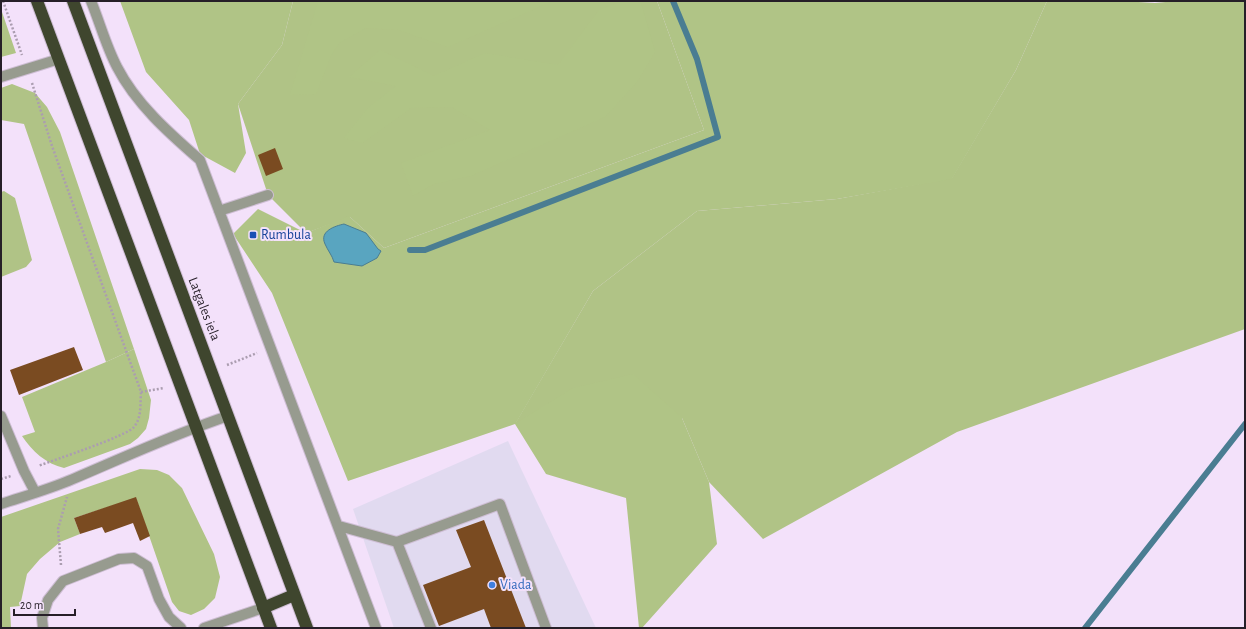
<svg xmlns="http://www.w3.org/2000/svg" width="1246" height="629" viewBox="0 0 1246 629" font-family="'Alegreya Sans',sans-serif">
<rect width="100%" height="100%" fill="#f3e1fa"/>
<path fill="#e1daf0" d="M508 441 596 628H394L353 509Z"/>
<path fill="#b0c386" d="M293 1H657L704 130 384 248 350 217 306 233 268 195 238 104 282 45Z
M1047 1H1122L1155 3 1176 1H1245V329L957 432 763 539 709 482 682 418 515 424 593 291 697 211 837 199 952 178 1016 70Z
M12 84 35 93 47 107 60 132 134 349 106 362 24 124 1 120V88Z
M4 191 15 198 32 260 26 267 1 277V192Z
M140 469 157 470 169 475 182 488 214 554 220 577 215 598 204 609 191 615 179 611 172 602 136 498 74 518 80 534 60 542 40 559 27 574 20 606 10 607 11 628H1V517Z"/>
<path fill="#b0c486" d="M120 1H293L282 45 238 104 246 153 235 173 200 154 189 120 146 72Z
M318 1H553L448 47 398 30 366 28 339 43 331 56 316 94 290 95Z
M622 1H635L641 3 655 52 637 82 605 117 471 176 434 184 413 196 401 163 490 130 452 107 411 108 362 143 344 138 368 108 396 86 349 77 380 50 434 76 485 53 558 65 599 10Z
M657 1H1047L1016 70 952 179 837 199 697 211 593 291 516 423 573 388 633 374 682 418 709 482 717 544 642 628H639L626 498 546 474 515 424 348 481 272 293 233 234 258 209 306 233 349 216 384 248 704 130Z
M1 9 16 53 1 57Z
M134 349 151 400 149 418 146 429 138 438 130 444 64 468C46 464 32 451 22 436L35 432 22 397 106 362Z"/>
<path fill="#59a5c0" stroke="#4a7d92" d="M344 224 366 233 378 249 381 251 377 258 362 266 334 262C332 255 328 251 325 244 319 231 335 226 344 224Z"/>
<g fill="none" stroke-linecap="round" stroke-linejoin="round">
<path stroke="#4a7d92" stroke-width="6" d="M410 250H425L718 137 697 59 673 1
M1085 628 1245 424"/>
</g>
<path fill="#7a4b21" d="M275 148 283 169 266 176 258 155Z
M74 347 83 370 19 395 10 370Z
M136 497 150 536 140 541 133 523 105 533 102 527 80 534 74 518Z
M484 520 526 628H491L484 609 439 626 423 585 471 567 456 530Z"/>
<g fill="none" stroke-linecap="round" stroke-linejoin="round">
<defs>
<path id="lane" d="M91 1C100 23 106 46 117 67 136 104 169 133 200 160L376 628
M219 211 268 195
M1 416 24 471 35 492
M339 526 397 542 431 628
M397 542 500 504 546 628
M43 628 42 618 48 600 63 581 119 559 134 558 147 566 159 599 169 617 181 628"/>
<path id="street" d="M1 77 59 59
M1 504C25 496 50 489 73 479 125 457 174 434 228 416
M204 628 263 608"/>
<path id="highway" d="M37 1 271 628
M73 1 307 628
M263 608 294 595"/>
</defs>
<use href="#lane" stroke="#cebed4" stroke-width="12"/>
<use href="#street" stroke="#cebed4" stroke-width="12"/>
<use href="#highway" stroke="#cebed4" stroke-width="14"/>
<path stroke="#ab9db0" stroke-width="2.5" stroke-dasharray="2 2" stroke-linecap="butt" d="M3 1 22 55
M32 83 52 146 141 392C140 404 142 417 134 427 127 436 54 460 38 466
M227 365 257 353
M141 392 164 388
M1 479 11 476
M61 565 58 529 67 497"/>
<use href="#lane" stroke="#979b8f" stroke-width="10"/>
<use href="#street" stroke="#979b8f" stroke-width="10"/>
<use href="#highway" stroke="#3f462e" stroke-width="12"/>
</g>
<rect fill="#1a4fb4" stroke="#f3e1fa" stroke-width="1.5" x="249" y="231" width="8" height="8" rx="2"/>
<circle fill="#3f7fe0" stroke="#f3e1fa" stroke-width="1.5" cx="492" cy="585" r="4"/>
<g text-anchor="middle" dominant-baseline="central" stroke-width="4" stroke-linejoin="round" paint-order="stroke">
<g font-size="14" fill="#164399" stroke="#f3e1fa" text-anchor="start">
<text x="261" y="235">Rumbula</text>
</g>
<g font-size="14" fill="#261f28" stroke="#f3e1fa">
<text transform="translate(204 309) rotate(69)">Latgales iela</text>
</g>
<g font-size="14" fill="#366cbe" stroke="#f3e1fa" text-anchor="start">
<text x="500" y="585">Viada</text>
</g>
</g>
<rect width="1246" height="629" fill="none" stroke="#261f28" stroke-width="4"/>
<path d="M14 609v6h61v-6" fill="none" stroke="#261f28" stroke-width="2"/>
<text x="20" y="609" font-size="12" fill="#261f28" stroke="#f3e1fa" stroke-width="3" paint-order="stroke">20 m</text>
</svg>
